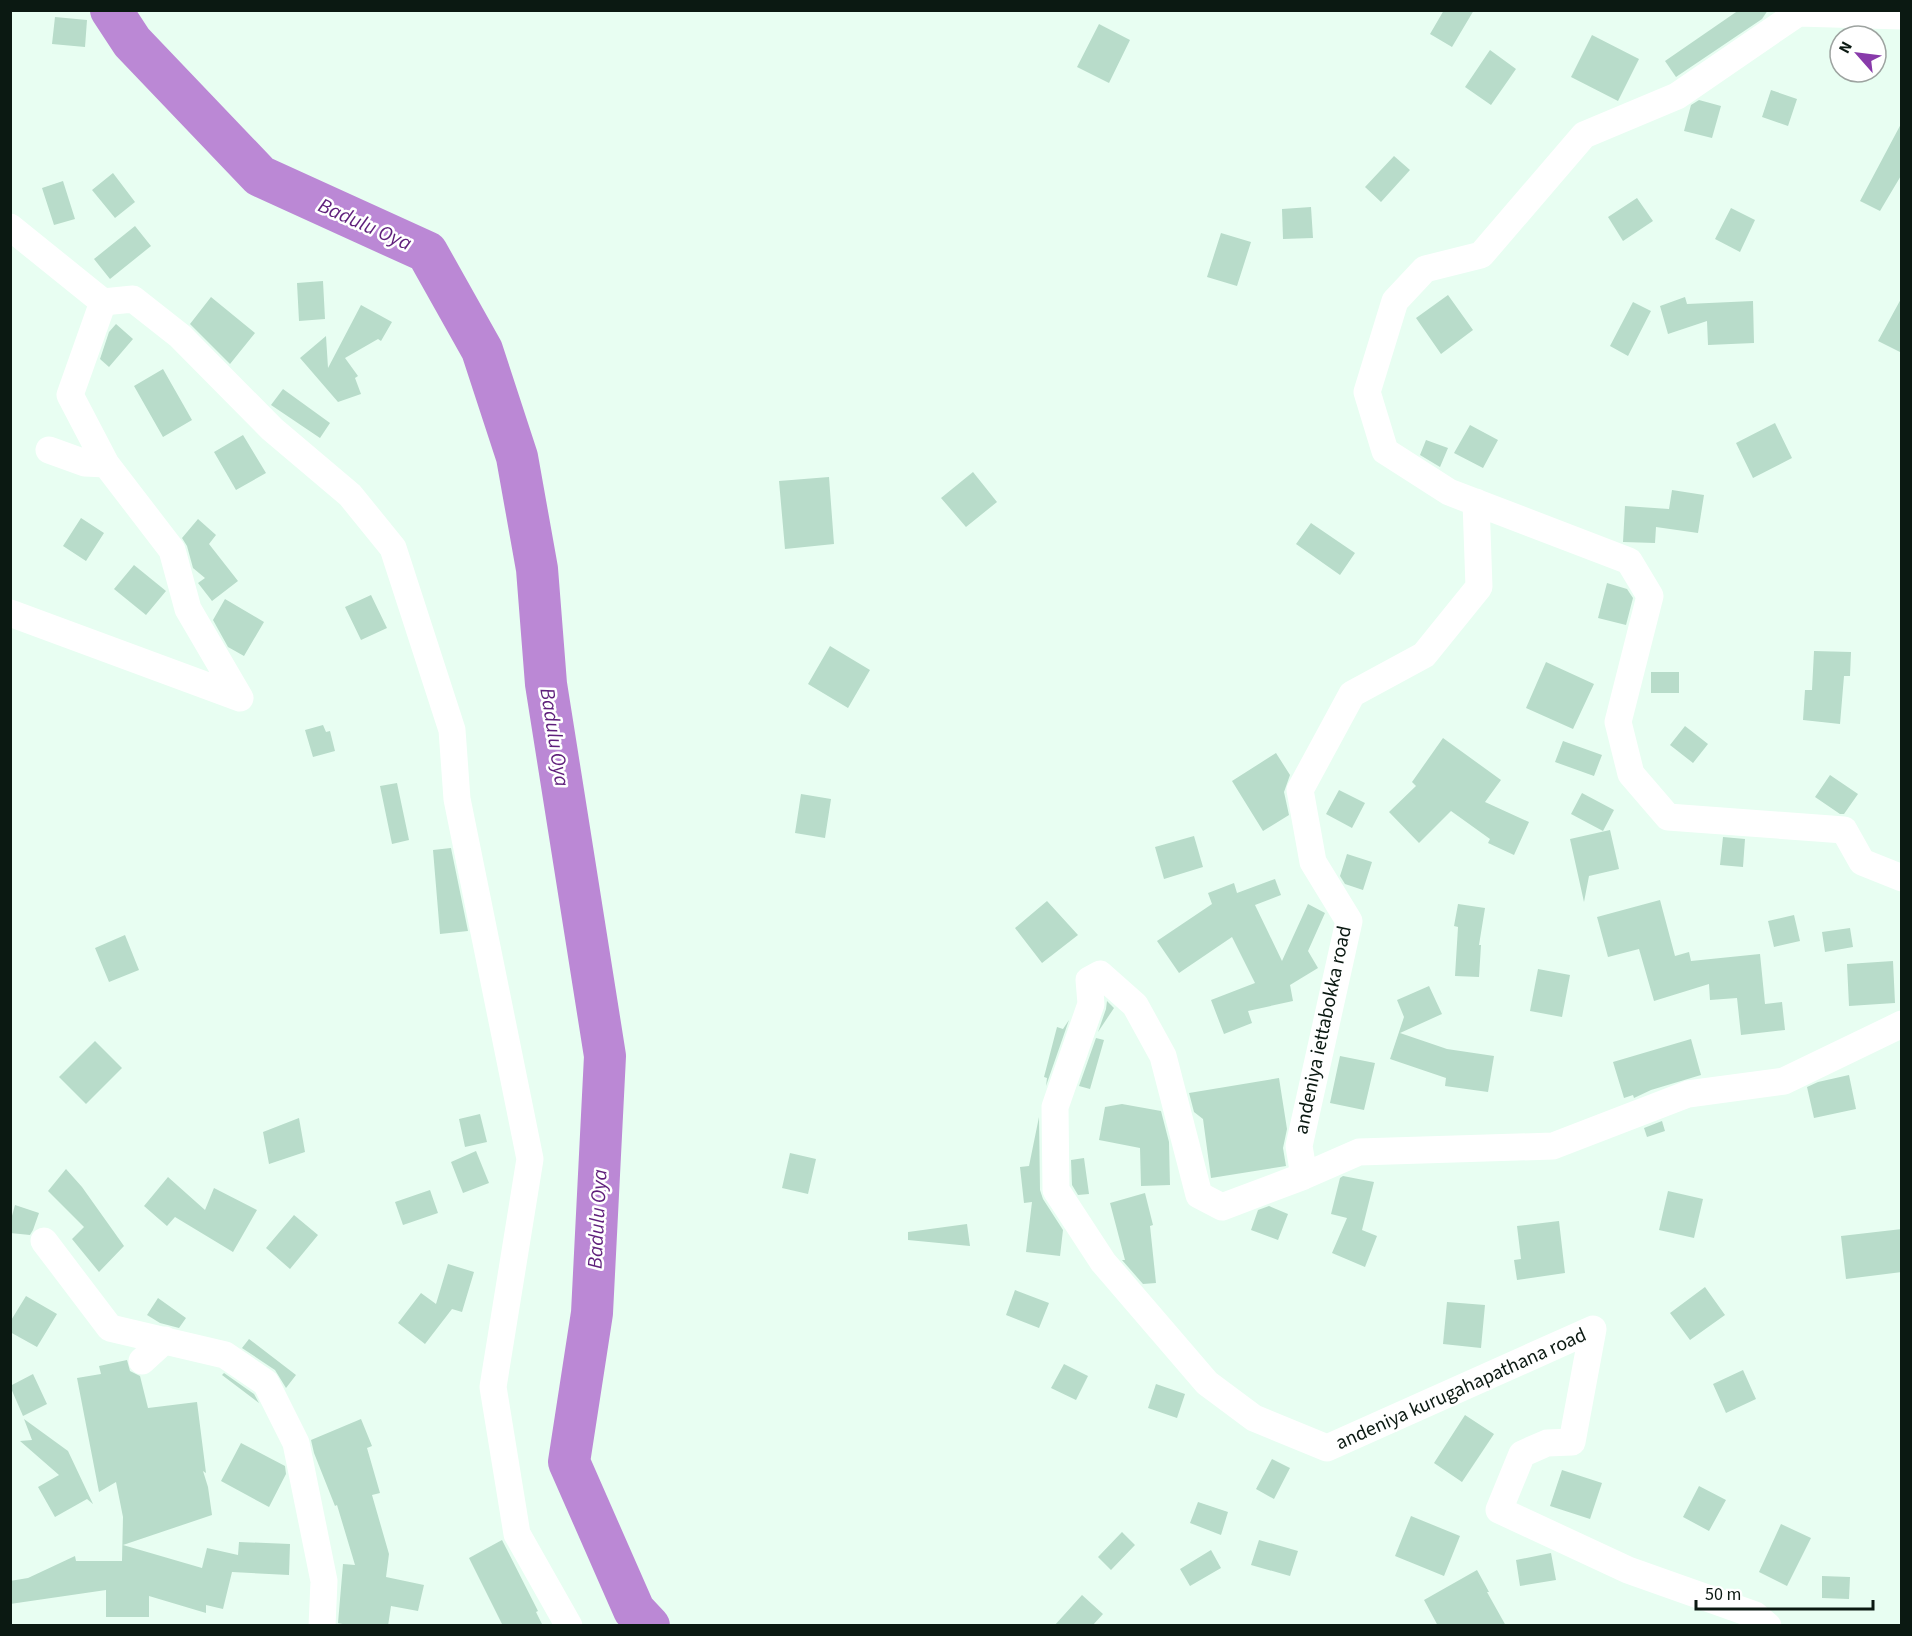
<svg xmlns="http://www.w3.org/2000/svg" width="1912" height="1636" viewBox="0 0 1912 1636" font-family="'Source Sans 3',sans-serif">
<rect width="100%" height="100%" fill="#e8fef2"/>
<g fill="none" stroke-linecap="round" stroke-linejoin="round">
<path stroke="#bb88d5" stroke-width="42" d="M111 10 132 42 260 176 427 252 482 350 517 457 537 569 546 684 605 1056 592 1313 569 1462 634 1610 649 1626"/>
</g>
<path fill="#b8dcca" d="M1444 10H1474L1452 47 1430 34Z
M1739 10H1768L1762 19 1676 77 1665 61Z
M55 17 87 20 85 47 52 44Z
M1099 24 1130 40 1109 83 1077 67Z
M1592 35 1639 59 1618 101 1571 77Z
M1490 50 1516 69 1491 105 1465 87Z
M1771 90 1797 99 1788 126 1762 117Z
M1699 100 1721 106 1712 138 1684 131 1691 105Z
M1902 122V174L1880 211 1860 201Z
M1394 156 1410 170 1381 202 1365 187Z
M113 173 135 202 115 218 92 190Z
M63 181 75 219 54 225 42 188Z
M1637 198 1653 221 1623 241 1608 217Z
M1311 207 1313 238 1283 239 1282 209Z
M1731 208 1755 220 1740 252 1715 239Z
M135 226 151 246 110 279 94 259Z
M1221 233 1251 242 1237 286 1207 277Z
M323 281 325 319 299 321 297 283Z
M1448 295 1473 330 1441 354 1416 318Z
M211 297 255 333 230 364 190 324Z
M1685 297 1687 304 1753 301 1754 343 1708 345 1707 321 1668 334 1660 306Z
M1902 297V353L1878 341Z
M1633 302 1651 311 1628 356 1610 346Z
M361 305 392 322 381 341 378 339 345 358 358 376 355 378 361 394 338 402 300 358 326 336 328 368Z
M116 324 133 339 109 367 100 359 109 332Z
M163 369 192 420 163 437 134 386Z
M283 389 330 423 320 438 271 405Z
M1775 423 1792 458 1753 478 1736 443Z
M1470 425 1498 440 1483 468 1454 453Z
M243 435 266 473 236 490 214 452Z
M1426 440 1448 448 1440 467 1420 455Z
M973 472 997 502 966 527 941 498Z
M829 477 834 544 785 549 779 481Z
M1672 490 1704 495 1698 533 1656 527 1655 543 1623 542 1625 506 1669 509Z
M81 518 104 533 86 561 63 546Z
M198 519 216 535 209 544 238 581 212 601 198 583 205 578 193 568 187 546 182 538Z
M1311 523 1355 553 1340 575 1296 544Z
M134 565 166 591 146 615 114 589Z
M1607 583 1627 589 1633 598 1626 625 1598 618Z
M371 595 387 628 361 640 345 607Z
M225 599 264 622 244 656 228 647 213 620Z
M830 646 870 670 848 708 808 684Z
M1814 651 1851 652 1850 676H1844L1840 724 1803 720 1805 690H1812Z
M1546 662 1594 684 1573 729 1526 708Z
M1651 672H1679V693H1651Z
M323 725 326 732 330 731 335 751 313 757 305 730Z
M1685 726 1708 744 1693 763 1670 745Z
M1443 738 1501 780 1485 802 1529 822 1514 855 1488 843 1490 839 1451 811 1419 843 1389 812 1416 786 1412 782Z
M1563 741 1602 755 1594 776 1555 762Z
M1276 753 1290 775 1284 792 1289 815 1263 831 1232 781Z
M1830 775 1858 794 1844 814H1840L1815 797Z
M397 783 409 840 392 844 380 786Z
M1339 790 1365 803 1352 828 1326 814Z
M1582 793 1614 810 1603 831 1571 814Z
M801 794 831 799 825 838 795 833Z
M1610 830 1619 869 1589 876 1584 902 1570 839Z
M1194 836 1203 867 1164 879 1155 847Z
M1723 837 1745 839 1743 867 1720 865Z
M451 848 468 931 440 934 433 850Z
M1347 854 1372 862 1363 890 1345 884 1340 876Z
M1275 879 1281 895 1255 905 1282 961 1308 904 1325 913 1308 951 1318 968 1290 985 1293 1001 1248 1011 1252 1023 1224 1034 1211 1000 1255 983 1232 937 1179 973 1157 941 1212 904 1208 893 1234 883 1237 893Z
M1660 900 1675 956 1689 952 1691 961 1760 954 1765 1004 1782 1002 1785 1030 1741 1035 1737 998 1710 1000 1709 984 1654 1001 1639 949 1608 957 1597 917Z
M1047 901 1078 935 1042 963 1015 928Z
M1458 904 1485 908 1479 945H1481L1479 977 1455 976 1458 927 1454 926Z
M1794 915 1800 941 1774 947 1768 921Z
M1850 928 1853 947 1825 952 1822 932Z
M125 935 139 970 109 982 95 948Z
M1893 961 1895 1003 1849 1006 1847 964Z
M1538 969 1570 975 1562 1017 1530 1011Z
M1429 986 1442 1014 1400 1033 1447 1049 1494 1056 1488 1092 1445 1086 1446 1078 1390 1059 1404 1017 1397 1000Z
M1107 1001 1114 1008 1098 1032 1106 1009Z
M1069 1020 1046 1086 1047 1078 1044 1077 1057 1027 1063 1029Z
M1096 1038 1104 1040 1090 1089 1079 1086Z
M1691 1039 1701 1075 1651 1090 1634 1098 1633 1095 1624 1098 1613 1062Z
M95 1041 122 1068 86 1104 59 1077Z
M1340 1056 1375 1063 1364 1110 1330 1103Z
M1849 1075 1856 1109 1814 1118 1807 1087 1818 1082Z
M1279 1078 1287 1129 1283 1148 1286 1166 1211 1178 1203 1119 1194 1112 1189 1093Z
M1122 1104 1161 1111 1169 1142 1170 1185 1141 1186 1140 1148 1099 1140 1105 1107Z
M480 1114 487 1142 465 1147 459 1119Z
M1039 1117 1040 1190 1043 1199 1063 1230 1060 1256 1026 1252 1032 1202 1024 1203 1020 1167 1029 1166Z
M299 1118 305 1152 269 1164 263 1132Z
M1662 1121 1665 1131 1647 1137 1644 1128Z
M476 1151 489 1183 463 1193 451 1162Z
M790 1153 816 1159 808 1194 782 1188Z
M1084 1158 1089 1194 1078 1195 1072 1185 1071 1160Z
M66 1169 82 1187 124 1246 99 1272 72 1239 84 1227 48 1191Z
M1343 1176 1374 1182 1362 1230 1377 1236 1365 1267 1332 1253 1347 1218 1331 1214 1340 1178Z
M168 1177 205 1210 214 1188 257 1210 233 1252 175 1217 167 1226 144 1206Z
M430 1190 438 1213 403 1225 395 1202Z
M1668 1191 1703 1199 1694 1238 1659 1230Z
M1145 1193 1153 1225 1150 1226 1156 1283 1143 1284 1122 1260H1125L1110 1203Z
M15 1205 39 1213 33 1230 30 1235 10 1233V1223Z
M1269 1206 1288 1214 1278 1240 1251 1230 1258 1210Z
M294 1215 318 1235 290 1269 266 1248Z
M1559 1221 1565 1273 1517 1280 1514 1260 1521 1259 1517 1226Z
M967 1224 970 1246 908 1240V1232Z
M1902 1229V1272L1846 1279 1841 1236Z
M448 1264 474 1272 462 1312 452 1309 425 1344 398 1323 421 1293 436 1304Z
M1705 1287 1725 1315 1690 1340 1670 1313Z
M1015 1290 1049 1303 1039 1328 1006 1315Z
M26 1296 57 1314 37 1347 10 1332V1322Z
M158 1298 186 1318 179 1328 160 1323 147 1315Z
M1447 1302 1485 1305 1481 1348 1443 1344Z
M249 1339 296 1375 286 1388 275 1370 242 1348Z
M127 1360 130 1371 140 1376 148 1408 197 1402 206 1473 203 1471 208 1487 212 1515 123 1545 202 1568 207 1548 238 1555 239 1542 290 1544 289 1575 232 1572 223 1609 206 1605V1613L149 1596V1617H106V1590L10 1604V1581L28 1578 75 1556 76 1561H122L123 1517 116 1482 99 1492 77 1378 101 1374 99 1366Z
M1064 1364 1088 1376 1076 1400 1051 1388Z
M1743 1370 1756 1399 1726 1413 1713 1384Z
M224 1373 254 1394 259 1403 222 1375Z
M33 1374 47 1404 23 1416 10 1386Z
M1156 1384 1185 1394 1177 1418 1148 1408Z
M1465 1415 1494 1434 1462 1482 1434 1463Z
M24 1419 68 1451 93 1504 87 1499 55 1517 38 1487 59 1475 20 1441 32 1440Z
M361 1419 372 1446 367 1448 380 1493 372 1495 389 1554 386 1577 424 1585 418 1611 391 1606 388 1626H352L338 1623 343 1564 355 1565 337 1505 335 1506 314 1453 311 1440Z
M241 1443 285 1466 286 1474 269 1507 221 1481Z
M1272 1459 1290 1468 1274 1499 1256 1489Z
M1562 1470 1602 1483 1590 1519 1550 1506Z
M1699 1486 1726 1500 1709 1531 1683 1517Z
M1198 1502 1228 1512 1221 1535 1190 1523Z
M1411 1516 1460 1536 1444 1576 1395 1556Z
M1781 1524 1811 1538 1787 1586 1759 1572Z
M1122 1532 1135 1545 1111 1570 1098 1557Z
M502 1540 538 1611 536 1612 543 1626H503L469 1558Z
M1259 1540 1298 1551 1290 1576 1251 1565Z
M1211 1550 1221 1568 1190 1586 1180 1569Z
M1551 1553 1556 1580 1520 1586 1516 1560Z
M1477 1570 1489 1592H1487L1506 1626H1438L1424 1600Z
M1822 1576 1850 1577 1849 1599 1822 1598Z
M1082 1595 1103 1614 1092 1626H1054Z"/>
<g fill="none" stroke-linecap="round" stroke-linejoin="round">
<path stroke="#fff" stroke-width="27" d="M1902 16 1798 13 1677 96 1584 135 1481 255 1425 269 1395 301 1367 392 1385 451 1449 492 1629 561 1650 596 1618 722 1631 774 1668 817 1844 830 1862 862 1902 878
M10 227 103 302
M49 450 85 463 106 464
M10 613 240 698 188 609 172 550 106 464 70 395 103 302 133 299 180 336 272 429 350 495 393 548 452 730 457 799 530 1159 493 1387 517 1534 569 1626
M1304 1176 1299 1146 1349 921 1313 862 1300 790 1352 694 1424 655 1479 587 1476 502
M44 1241 110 1328 225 1355 266 1383 296 1443 324 1581 322 1626
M142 1361 165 1340
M1768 1626 1755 1615 1628 1570 1499 1510 1522 1454 1547 1443 1572 1442 1593 1329 1327 1448 1254 1418 1207 1383 1103 1262 1056 1190 1055 1107 1091 1004 1089 980 1100 974 1135 1005 1163 1056 1199 1195 1222 1207 1304 1176 1359 1152 1553 1146 1688 1094 1784 1081 1902 1024"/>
</g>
<g text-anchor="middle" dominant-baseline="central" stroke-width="5" stroke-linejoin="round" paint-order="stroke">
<g font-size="20" fill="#0b1912" stroke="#fff">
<text transform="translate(1323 1030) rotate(-78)">andeniya iettabokka road</text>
<text transform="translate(1461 1389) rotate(-24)">andeniya kurugahapathana road</text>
</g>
<g font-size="21" font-style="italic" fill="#5f1f7b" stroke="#fff">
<text transform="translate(365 224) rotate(24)">Badulu Oya</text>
<text transform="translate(555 737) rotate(81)">Badulu Oya</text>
<text transform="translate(597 1219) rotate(-87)">Badulu Oya</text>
</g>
</g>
<rect width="1912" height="1636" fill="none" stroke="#0b1912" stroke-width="24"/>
<g transform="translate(1858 54) rotate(298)"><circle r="28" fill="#ffffff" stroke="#9da3a0" stroke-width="1.5"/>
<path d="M0-4.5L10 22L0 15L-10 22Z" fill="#883aaa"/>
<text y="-9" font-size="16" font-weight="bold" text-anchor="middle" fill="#0b1912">N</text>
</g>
<path d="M1696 1600v9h177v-9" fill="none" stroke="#0b1912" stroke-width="3"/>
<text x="1705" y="1600" font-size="18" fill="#0b1912" stroke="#ffffff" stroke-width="4.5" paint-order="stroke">50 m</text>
</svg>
